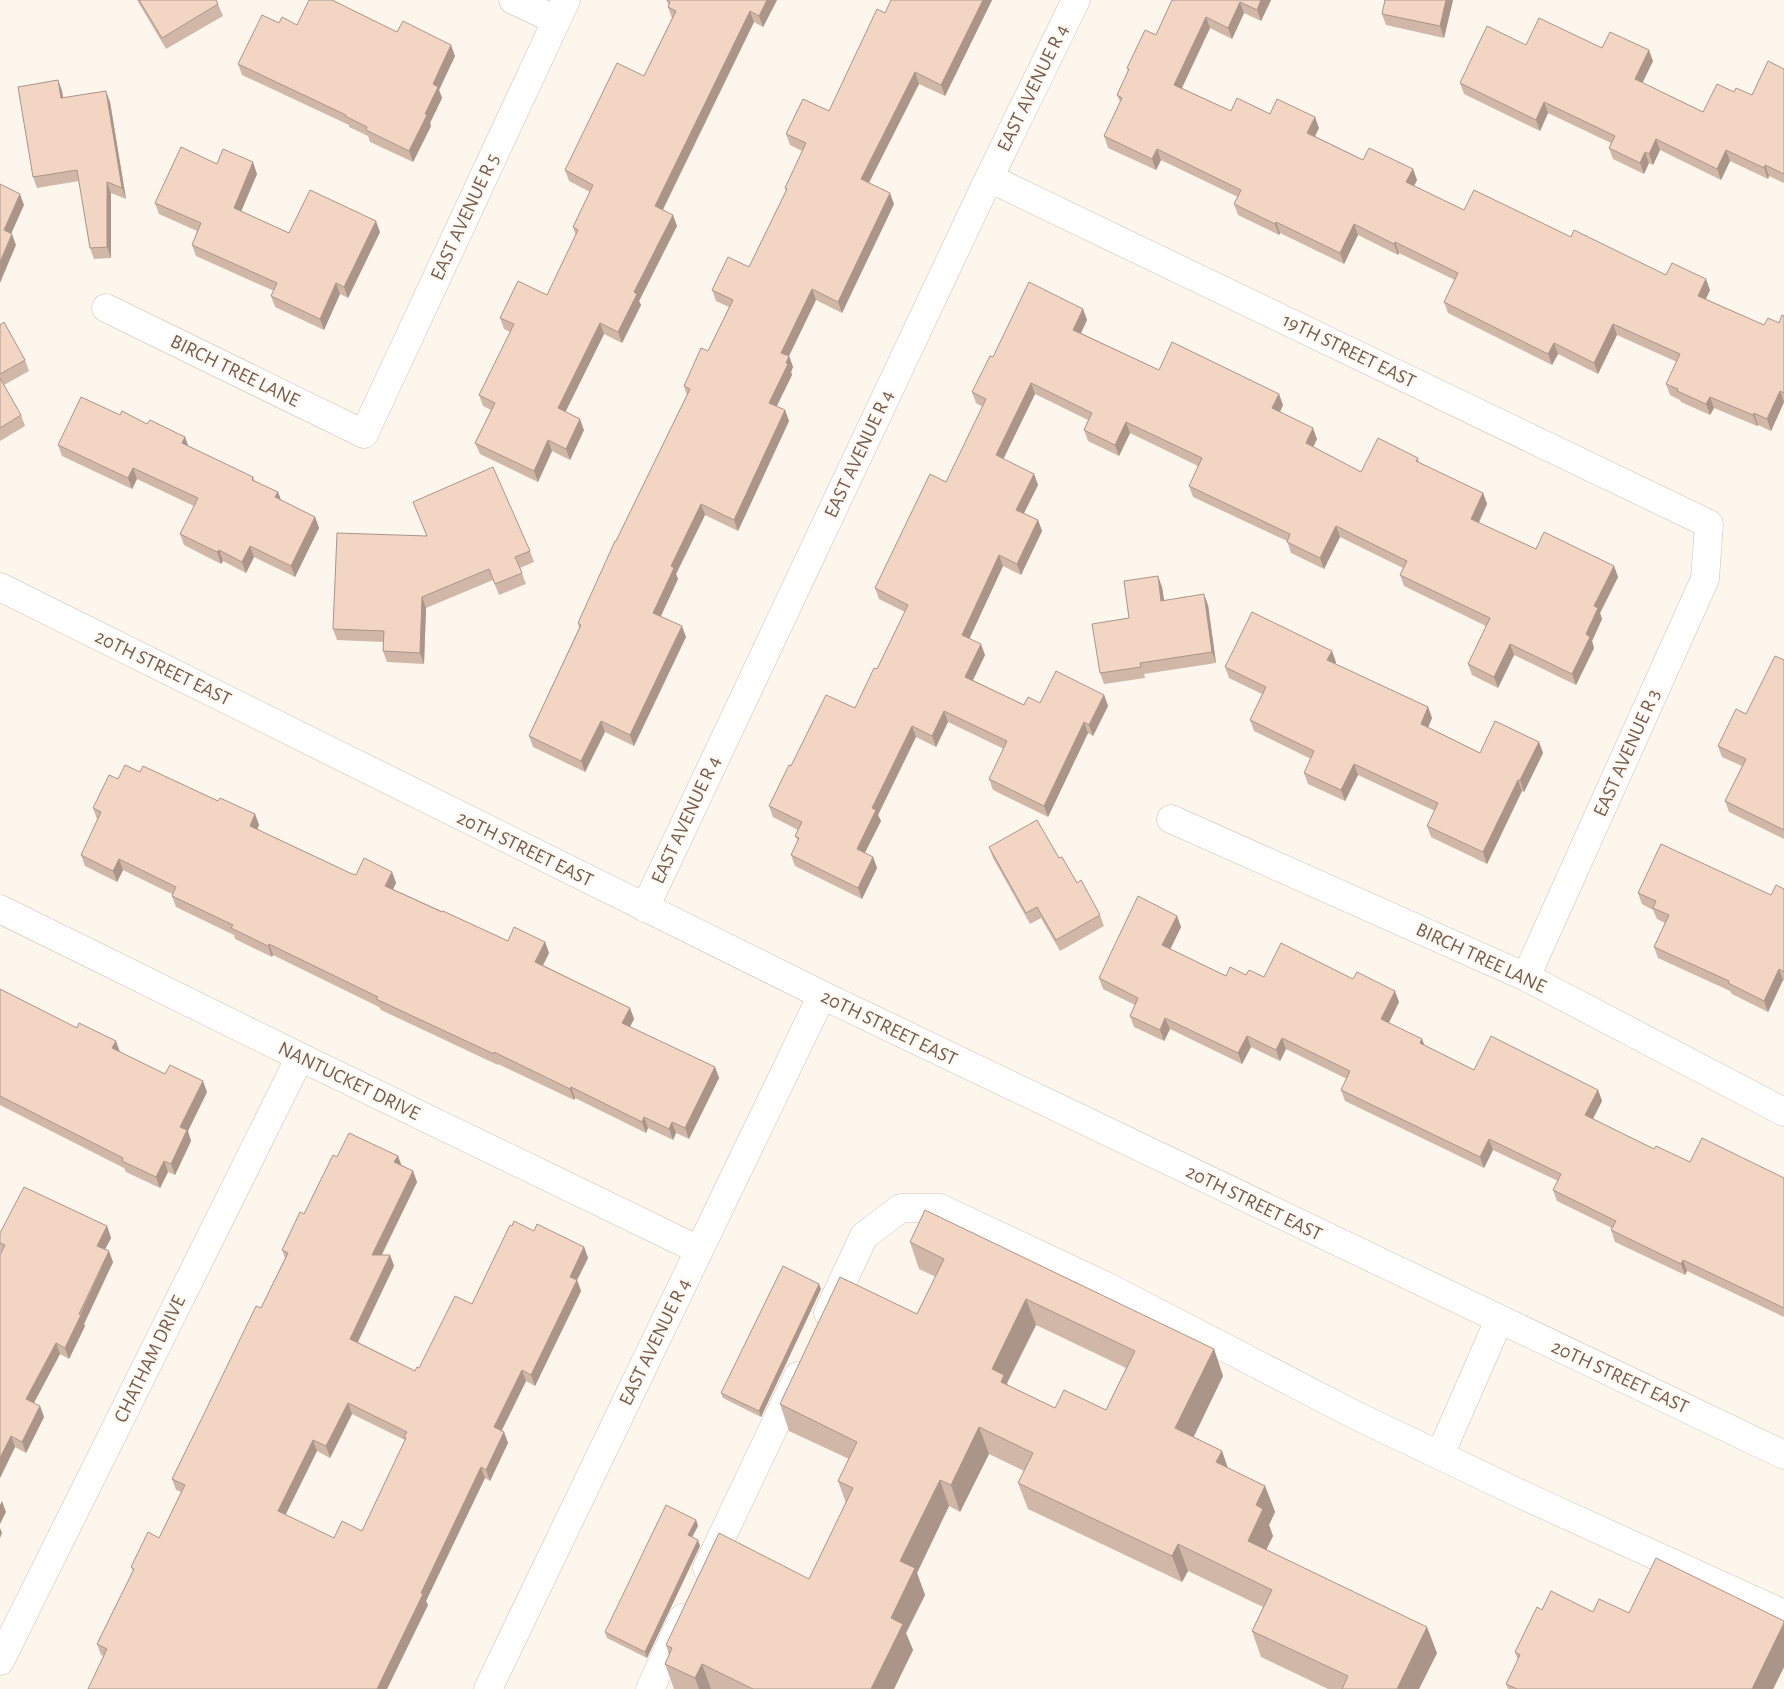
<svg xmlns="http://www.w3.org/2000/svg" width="1784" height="1689" viewBox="0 0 1784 1689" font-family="'Alegreya Sans',sans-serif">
<rect width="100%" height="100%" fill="#fdf6ec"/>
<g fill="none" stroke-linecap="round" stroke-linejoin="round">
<defs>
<path id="minor" d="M513 0 556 20
M989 178 1709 524 1705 579 1526 977
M106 308 364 434 566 0
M0 587 822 995 1784 1455
M1171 819 1526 977 1784 1112
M645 908 989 178 1076 0
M0 909 300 1057 699 1250
M828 1313 864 1236 901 1208H940L1108 1287 1355 1415 1527 1497 1784 1614
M1440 1455 1499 1320
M707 1568 798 1376
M0 1661 300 1057
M488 1689 822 995
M650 1689 683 1618"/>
</defs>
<use href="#minor" stroke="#d1beb0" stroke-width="29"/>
<use href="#minor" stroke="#fff" stroke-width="28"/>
</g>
<path fill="#d1b7a8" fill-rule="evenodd" d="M137 0H216L218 4 223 16 166 49Z
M667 0H777L763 27 754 22 663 210 677 226 639 301 641 305 622 343 604 334 565 412 584 430 570 460 552 451 538 482 480 454 475 443 491 410 483 406 479 395 510 332 504 329 500 318 547 295 576 236 573 227 590 192 569 181 565 170 644 76 672 18 668 7 669 6Z
M992 0 945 96 919 84 869 183 894 204 842 313 816 300 789 356 793 367 791 372 792 375 776 406 785 410 789 421 738 531 705 515 676 574 678 579 661 616 686 637 634 746 605 732 585 772 533 747 529 736 579 628 578 623 616 541 687 395 684 386 708 351 729 307 716 301 712 290 749 267 786 191 785 188 802 151 790 145 786 134 829 111 885 13Z
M1172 0H1271L1261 21 1244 13 1232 39 1210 28 1182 88 1231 111 1270 114 1319 128 1315 136 1363 160 1413 169 1417 180 1414 186 1464 210 1571 237 1666 275 1710 290 1706 299 1764 325 1779 323 1784 316V402L1771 431 1758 425 1757 426 1714 408 1710 415 1681 402 1680 400 1670 395 1666 384 1677 362 1617 335 1598 374 1558 354 1552 365 1448 313 1444 302 1455 280 1399 253 1398 255 1358 235 1344 264 1280 233 1279 235 1238 215 1234 204 1238 197 1161 160 1156 170 1108 148 1104 136 1120 102 1117 95 1128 72 1127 68 1156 35Z
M1385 0H1453L1444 38 1386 25 1382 14Z
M297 25 397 32 455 56 439 90 442 98 430 123 431 126 413 162 370 142 368 136 349 127V125L242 75 238 64Z
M1602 48 1653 61 1642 83 1703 112 1734 92 1752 95 1784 69V183L1769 176 1768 179 1730 161 1721 180 1660 150 1653 165 1649 163 1644 174 1613 159 1609 148 1611 143 1548 113 1540 131 1464 94 1460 83Z
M58 80 62 91 63 97 110 102 126 199 111 193V258L94 259 90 248 79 181 37 188 33 177Z
M217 164 257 174 241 211 289 233 380 232 348 298 340 294 324 330 275 307 271 296 274 291 196 256 192 245 197 231 159 214 155 203Z
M1083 309 1087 320 1081 333 1159 370 1283 405 1280 412 1317 439 1313 447 1361 472 1418 458 1419 463 1483 493 1487 504 1479 523 1536 549 1614 566 1618 577 1600 613 1602 619 1592 641 1594 648 1576 685 1514 655 1498 688 1472 675 1468 664 1486 626 1404 586 1400 575 1403 568 1340 537 1324 569 1291 553 1287 541 1193 497 1189 486 1198 466 1130 433 1119 456 1088 441 1084 430 1088 420 1035 394 1003 459 1034 474 1038 485 1024 513 1038 520 1042 531 1021 575 1003 566 969 639 985 655 973 680 1024 705 1104 695 1108 706 1093 736 1088 733 1048 817 993 790 989 779 1004 749 948 722 936 747 916 737 878 815 881 821 865 853 873 857 877 868 862 899 795 866 791 855 798 841 795 836 798 830 773 817 769 806 791 766 855 708 877 669 905 612 879 599 875 588 946 482 983 407 976 403 972 392 993 357Z
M0 325 25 360 29 371 4 385 21 415 25 426 0 441Z
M120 415 185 437 188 446 253 477 255 481 278 492 281 500 315 517 319 528 295 577 254 557 246 573 223 561 221 564 184 545 180 534 194 506 137 479 132 489 62 456 58 445Z
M413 502 530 551 534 562 520 568 526 584 499 595 493 580 426 608 424 664 387 662 383 651V642L337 640 333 629 427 536Z
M1162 587 1164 601 1208 605 1216 663 1144 674 1145 678 1104 684 1100 673 1129 618Z
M1784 660V839L1729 812 1725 801 1742 766 1722 757 1718 746 1746 714Z
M1336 662 1335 664 1428 707 1432 718 1428 727 1480 753 1539 742 1543 753 1524 792 1522 791 1487 864 1431 837 1427 826 1435 811 1358 775 1345 801 1308 784 1304 773 1311 759 1254 731 1250 720 1262 694 1229 678 1225 667Z
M140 772 255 814 259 825 257 829 350 873 356 875 392 872 396 883 393 889 508 941 545 942 549 953 543 965 630 1008 634 1019 630 1027 715 1067 719 1078 689 1139 676 1133 673 1140 648 1128 646 1133 575 1098 574 1100 498 1064V1065L381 1010 379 1007 273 955 272 957 235 939 234 935 176 907 172 896V894L123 870 117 882 85 866 81 855 98 819H97L93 808 118 779Z
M989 847 1059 858 1100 915 1104 926 1060 951 1041 918 1030 924 993 858Z
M1784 889V981L1783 980 1768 1012 1732 994 1730 991 1658 958 1654 947 1665 923 1657 919 1653 910 1642 904 1638 893 1771 895Z
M1177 916 1181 927 1170 949 1226 976 1246 975 1264 977 1399 1002 1389 1023 1422 1039 1424 1045 1474 1070 1598 1090 1602 1101 1593 1119 1654 1149 1690 1162 1784 1178V1317L1687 1271 1685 1275 1615 1242 1611 1230 1612 1228 1557 1201 1553 1190 1558 1181 1493 1150 1484 1168 1345 1101 1341 1090 1347 1079 1286 1049 1280 1061 1251 1047 1242 1064 1170 1029 1164 1041 1134 1027 1130 1016 1135 1005 1103 989 1099 978Z
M0 989 120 1052 165 1074 207 1092 188 1131 191 1141 175 1175 168 1172 160 1188 126 1172 124 1168 0 1105Z
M398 1156 401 1165 413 1171 417 1182 382 1255H390L394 1266 358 1342 415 1371 419 1368 472 1304 534 1231 584 1247 588 1258 577 1280 581 1291 535 1386 526 1381 502 1430 504 1432 508 1443 490 1481 485 1478 426 1601 428 1605 387 1689H88L104 1656 101 1655 97 1644 133 1571 131 1567 159 1538 181 1492 176 1490 172 1479 261 1308 285 1258 282 1250 304 1214 337 1157ZM352 1414 405 1440 362 1531 334 1538 285 1515 317 1451 330 1458Z
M107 1226 111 1238 105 1249 113 1262 84 1324 85 1326 69 1359 60 1354 34 1403 40 1406 44 1417 26 1453 15 1447 0 1478V1255L1 1253 0 1252V1233Z
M910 1242 1214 1349 1223 1376 1193 1437 1222 1451 1228 1468 1265 1486 1275 1512 1269 1525 1273 1536 1266 1549 1437 1653 1419 1689H1328L1261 1657 1252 1631 1263 1607 1188 1571 1182 1582 1028 1509 1018 1483 1024 1471 989 1454 960 1512 949 1506 917 1573 925 1595 906 1633 913 1650 894 1689H674L665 1664 669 1655 666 1645 809 1579 846 1503 838 1481 849 1459 789 1431 780 1404 917 1314 936 1277 919 1269ZM1036 1325 1126 1368 1106 1410 1055 1408 1008 1385 1007 1383Z
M821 1289 761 1417 723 1398 721 1393Z
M696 1520 698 1526 692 1537 700 1546 647 1658 607 1638 605 1632Z
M1542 1610 1784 1621V1667L1773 1689H1508L1506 1684 1518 1660 1515 1652Z"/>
<path fill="#aa9588" d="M767 0H777L763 27 759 16Z
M983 0H992L945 96 941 85Z
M1261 0H1271L1261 21 1257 10Z
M1446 0H1453L1444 38 1440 26Z
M1240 2 1244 13 1232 39 1228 28Z
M750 11 754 22 659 217 655 206Z
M1206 17 1210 28 1178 96 1174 85Z
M451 45 455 56 439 90 442 98 430 123 431 126 413 162 409 151 425 114 433 84Z
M1649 50 1653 61 1639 90 1635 79Z
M915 72 919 84 865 190 861 179Z
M58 80 62 91 65 109 61 98Z
M106 91 110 102 126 199 122 188Z
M1544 102 1548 113 1540 131 1536 120Z
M1315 117 1319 128 1311 144 1307 133Z
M1656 139 1660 150 1653 165 1649 154Z
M1157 149 1161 160 1156 170 1152 159Z
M1726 150 1730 161 1721 180 1717 169Z
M1645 152 1649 163 1644 174 1640 163Z
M253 162 257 174 238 219 234 208Z
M1765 165 1769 176 1768 179 1764 168Z
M1413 169 1417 180 1410 193 1406 182Z
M107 182 111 193V258L107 247Z
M890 193 894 204 842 313 838 302Z
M20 194 24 205 8 241 4 230Z
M673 215 677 226 639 301 641 305 622 343 618 332 634 292Z
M376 221 380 232 348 298 344 287Z
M1276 222 1280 233 1279 235 1275 224Z
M1354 224 1358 235 1344 264 1340 253Z
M12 234 16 245 0 283V262Z
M1395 242 1399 253 1398 255 1394 244Z
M1706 279 1710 290 1702 307 1698 296Z
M336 283 340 294 324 330 320 319Z
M812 289 816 300 785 364 781 353Z
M1083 309 1087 320 1077 341 1073 330Z
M600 323 604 334 562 419 558 408Z
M1613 324 1617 335 1598 374 1594 363Z
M1554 343 1558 354 1552 365 1548 354Z
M789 356 793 367 791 372 792 375 773 414 769 403Z
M1031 383 1035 394 1000 466 996 455Z
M1780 391 1784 402 1771 431 1767 419Z
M1279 394 1283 405 1276 420 1272 408Z
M1710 397 1714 408 1710 415 1706 404Z
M785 410 789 421 738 531 734 520Z
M1754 413 1758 425 1757 426 1753 415Z
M580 419 584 430 570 460 566 449Z
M1126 422 1130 433 1119 456 1115 445Z
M1313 428 1317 439 1310 454 1306 443Z
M185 437 189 448 182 443Z
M548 440 552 451 538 482 534 471Z
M133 468 137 479 132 489 128 478Z
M1034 474 1038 485 1020 521 1016 510Z
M278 492 282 503 275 497Z
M1483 493 1487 504 1475 530 1471 519Z
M701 504 705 515 676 574 678 579 657 624 653 613 671 566Z
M315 517 319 528 295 577 291 566Z
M1038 520 1042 531 1021 575 1017 564Z
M1336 526 1340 537 1324 569 1320 558Z
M250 546 254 557 246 573 242 562Z
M219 550 223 561 221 564 217 552Z
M999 555 1003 566 966 646 962 635Z
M1614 566 1618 577 1600 613 1602 619 1592 641 1594 648 1576 685 1572 674 1594 606Z
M1158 576 1162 587 1166 612 1161 601Z
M1204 594 1208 605 1216 663 1212 652Z
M422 597 426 608 424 664 420 653Z
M682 626 686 637 634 746 630 735Z
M981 644 985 655 969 688 965 677Z
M1510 644 1514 655 1498 688 1494 677Z
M1332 651 1336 662 1331 671 1327 660Z
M1104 695 1108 706 1093 736 1089 725Z
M1428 707 1432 718 1425 735 1421 724Z
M944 711 948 722 936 747 932 736Z
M601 721 605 732 585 772 581 761Z
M1084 722 1088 733 1048 817 1044 806Z
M912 726 916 737 878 815 881 821 861 860 857 849 872 808Z
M1539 742 1543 753 1524 792 1520 780Z
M1354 764 1358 775 1345 801 1341 790Z
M1518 780 1522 791 1487 864 1483 852Z
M255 814 259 825 254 837 250 826Z
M873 857 877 868 862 899 858 888Z
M119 859 123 870 117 882 113 871Z
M392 872 396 883 389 897 385 886Z
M1177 916 1181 927 1167 956 1162 945Z
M545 942 549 953 539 973 535 962Z
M269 944 273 955 272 957 268 946Z
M1779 969 1783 980 1768 1012 1764 1001Z
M1395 991 1399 1002 1385 1030 1381 1019Z
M630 1008 634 1019 626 1034 622 1023Z
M1165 1018 1170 1029 1164 1041 1160 1030Z
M1247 1036 1251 1047 1242 1064 1238 1053Z
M1282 1038 1286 1049 1280 1061 1276 1050Z
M1422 1039 1426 1050 1420 1043Z
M116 1041 120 1052 112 1048Z
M715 1067 719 1078 689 1139 685 1128Z
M203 1081 207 1092 188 1131 191 1141 175 1175 171 1164 180 1127Z
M571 1087 575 1098 574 1100 570 1089Z
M1598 1090 1602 1101 1589 1126 1585 1115Z
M644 1117 648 1128 646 1133 642 1122Z
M672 1122 676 1133 673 1140 669 1129Z
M1489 1139 1493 1150 1484 1168 1480 1157Z
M398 1156 402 1167 394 1162Z
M164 1161 168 1172 160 1188 156 1177Z
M413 1171 417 1182 376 1266 372 1255Z
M107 1226 111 1238 101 1257 97 1246Z
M584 1247 588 1258 577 1280 581 1291 535 1386 531 1375 570 1277Z
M109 1251 113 1262 84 1324 85 1326 69 1359 65 1348Z
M390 1255 394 1266 354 1350 350 1339Z
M1683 1260 1687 1271 1685 1275 1681 1264Z
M819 1284 821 1289 761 1417 759 1411Z
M1026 1299 1036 1325 1007 1383 1014 1402 992 1369Z
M56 1343 60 1354 30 1410 26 1399Z
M1214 1349 1223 1376 1185 1455 1175 1428Z
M522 1370 526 1381 498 1438 494 1427Z
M348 1403 352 1414 330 1458 326 1446Z
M40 1406 44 1417 26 1453 22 1442Z
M979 1427 989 1454 960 1512 951 1485Z
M504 1432 508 1443 490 1481 486 1470Z
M11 1436 15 1447 0 1478V1458Z
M313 1440 317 1451 282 1522 278 1511Z
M1222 1451 1231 1478 1216 1462Z
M481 1467 485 1478 426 1601 428 1605 387 1689H377L421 1593Z
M940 1480 949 1506 917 1573 925 1595 906 1633 913 1650 894 1689H871L891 1618 900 1561Z
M1265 1486 1275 1512 1269 1525 1273 1536 1258 1567 1248 1541 1256 1505Z
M2 1501 6 1512 0 1524V1505Z
M696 1520 698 1526 690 1541 688 1535Z
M0 1528 2 1533 0 1538Z
M698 1540 700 1546 647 1658 645 1652Z
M1178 1544 1188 1571 1182 1582 1172 1556Z
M1784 1623V1667L1773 1689H1752Z
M1427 1627 1437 1653 1419 1689H1397Z
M702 1664 711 1689H699L695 1678Z"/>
<path fill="#f3d5c3" stroke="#aa9588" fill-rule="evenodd" d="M139 0H216L218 4 162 38Z
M309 0H332L397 32 403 21 451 45 433 84 438 87 425 114 427 115 409 151 366 130 367 127 345 116 346 115 238 64 262 15 279 23 282 17 297 25Z
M667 0H767L759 16 750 11 655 206 673 215 634 292 637 294 618 332 600 323 558 408 580 419 566 449 548 440 534 471 475 443 495 403 479 395 514 324 500 318 518 281 547 295 578 230 573 227 593 185 565 170 617 63 644 76 676 11 668 7 670 2 667 1Z
M891 0H983L941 85 915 72 861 179 890 193 838 302 812 289 781 353 789 356 786 363 788 364 769 403 785 410 734 520 701 504 671 566 674 568 653 613 682 626 630 735 601 721 581 761 529 736 581 625 578 623 615 541H616L690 389 684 386 701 348 708 351 733 300 712 290 728 257 749 267 787 189 785 188 806 143 786 134 803 99 829 111 877 9 885 13Z
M1172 0H1261L1257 10 1240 2 1228 28 1206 17 1174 85 1231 111 1237 98 1270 114 1277 99 1315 117 1307 133 1363 160 1369 148 1413 169 1406 182 1464 210 1474 190 1571 237 1574 230 1666 275 1672 263 1706 279 1698 296 1764 325 1768 318 1779 323 1782 315 1784 316V393L1780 391 1767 419 1754 413 1753 415 1710 397 1706 404 1677 391 1678 389 1666 384 1680 354 1613 324 1594 363 1554 343 1548 354 1444 302 1458 273 1395 242 1394 244 1354 224 1340 253 1276 222 1275 224 1234 204 1241 190 1157 149 1152 159 1104 136 1122 98 1117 95 1129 69 1127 68 1145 30 1156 35Z
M1385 0H1446L1440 26 1382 14Z
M1539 18 1602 48 1610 32 1649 50 1635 79 1703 112 1717 84 1734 92 1736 88 1752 95 1768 61 1784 69V174L1765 165 1764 168 1726 150 1717 169 1656 139 1649 154 1645 152 1640 163 1609 148 1615 136 1544 102 1536 120 1460 83 1487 26 1526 45Z
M58 80 61 98 106 91 122 188 107 182V247L90 248 77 170 33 177 18 87Z
M181 147 217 164 223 149 253 162 234 208 289 233 310 190 376 221 344 287 336 283 320 319 271 296 277 283 192 245 201 223 155 203Z
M0 184 20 194 4 230 12 234 0 262Z
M1029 282 1083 309 1073 330 1159 370 1172 342 1279 394 1272 408 1313 428 1306 443 1361 472 1378 438 1418 458 1416 461 1483 493 1471 519 1536 549 1544 532 1614 566 1594 606 1598 608 1586 634 1590 637 1572 674 1510 644 1494 677 1468 664 1490 618 1400 575 1407 561 1336 526 1320 558 1287 542 1290 534 1189 486 1202 458 1126 422 1115 445 1084 430 1092 413 1031 383 996 455 1034 474 1016 510 1038 520 1017 564 999 555 962 635 981 644 965 677 1024 705 1028 697 1040 703 1056 671 1104 695 1089 725 1084 722 1044 806 989 779 1007 741 944 711 932 736 912 726 872 808 876 810 857 849 873 857 858 888 791 855 799 838 795 836 802 822 769 806 789 765 791 766 826 695 855 708 874 668 877 669 908 605 875 588 930 474 946 482 986 399 972 392 990 356 993 357Z
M4 322 25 360 0 374V325Z
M0 378 21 415 0 428Z
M81 397 120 415 122 411 147 424 150 420 185 437 182 443 253 477 252 480 278 492 275 497 315 517 291 566 250 546 242 562 219 550 217 552 180 534 198 498 133 468 128 478 58 445Z
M493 467 530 551 515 557 522 573 495 584 489 569 422 597 420 653 383 651 384 631 333 629 337 533 427 536 413 502Z
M1158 576 1161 601 1204 594 1212 652 1140 663 1141 667 1100 673 1092 624 1129 618 1124 581Z
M1252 612 1332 651 1327 660 1428 707 1421 724 1480 753 1495 721 1539 742 1520 780H1518L1483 852 1427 826 1438 803 1354 764 1341 790 1304 773 1314 751 1250 720 1266 687 1225 667Z
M1775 656 1784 660V830L1725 801 1746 759 1718 746 1736 709 1746 714Z
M125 765 140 772 143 766 218 801 220 798 255 814 250 826 350 873 356 875 364 858 392 872 385 886 442 912 443 911 508 941 514 927 545 942 535 962 630 1008 622 1023 715 1067 685 1128 672 1122 669 1129 644 1117 642 1122 571 1087 570 1089 494 1052V1054L376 999 378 997 269 944 268 946 231 928 233 925 172 896 176 887 119 859 113 871 81 855 101 812 93 808 109 775 118 779Z
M1037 820 1059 858 1062 857 1077 883 1081 880 1100 915 1056 940 1037 907 1026 913 989 847Z
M1661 844 1771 895 1776 885 1784 889V972L1779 969 1764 1001 1728 983 1729 981 1654 947 1669 915 1653 908 1656 901 1638 893Z
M1138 896 1177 916 1162 945 1226 976 1230 967 1246 975 1249 970 1264 977 1281 943 1353 979 1357 972 1395 991 1381 1019 1422 1039 1420 1043 1474 1070 1491 1036 1598 1090 1585 1115 1654 1149 1656 1146 1690 1162 1702 1138 1784 1178V1308L1683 1260 1681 1264 1611 1230 1616 1221 1553 1190 1561 1174 1489 1139 1480 1157 1341 1090 1350 1071 1282 1038 1276 1050 1247 1036 1238 1053 1165 1018 1160 1030 1130 1016 1138 998 1099 978Z
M0 989 77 1028 79 1023 116 1041 112 1048 165 1074 170 1065 203 1081 180 1127 187 1130 171 1164 164 1161 156 1177 122 1161 123 1158 0 1096Z
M349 1133 398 1156 394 1162 413 1171 372 1255H390L350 1339 415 1371 417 1367 419 1368 455 1296 472 1304 510 1225 512 1226 514 1221 534 1231 537 1224 584 1247 570 1277 577 1280 531 1375 522 1370 494 1427 504 1432 486 1470 481 1467 421 1593 423 1594 377 1689H88L107 1649 97 1644 134 1569 131 1567 148 1532 159 1538 185 1485 172 1479 204 1414 256 1306 261 1308 288 1253 282 1250 300 1212 304 1214 333 1155 337 1157ZM348 1403 407 1432 404 1437 406 1438 362 1531 342 1521 334 1538 278 1511 313 1440 326 1446Z
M24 1187 107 1226 97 1246 109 1251 79 1314 81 1315 65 1348 56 1343 26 1399 40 1406 22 1442 11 1436 0 1458V1255L5 1245 0 1243V1233Z
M925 1210 1214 1349 1175 1428 1222 1451 1216 1462 1265 1486 1256 1505 1263 1509 1248 1541 1427 1627 1397 1689H1342L1348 1676 1252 1631 1272 1590 1178 1544 1172 1556 1018 1483 1033 1453 979 1427 951 1485 940 1480 900 1561 915 1568 891 1618 903 1624 871 1689H753L702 1664 695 1678 665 1664 672 1648 666 1645 719 1533 809 1579 853 1488 838 1481 857 1442 780 1404 840 1277 917 1314 944 1259 910 1242ZM1026 1299 1135 1351 1106 1410 1064 1390 1055 1408 1001 1382 1004 1375 992 1369Z
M783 1266 819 1284 759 1411 721 1393Z
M666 1505 696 1520 688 1535 698 1540 645 1652 605 1632Z
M1656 1558 1784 1621V1623L1752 1689H1517L1506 1684 1520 1655 1515 1652 1537 1607 1542 1610 1551 1591 1593 1612 1599 1599 1629 1613Z"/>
<g text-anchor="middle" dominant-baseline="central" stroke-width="4.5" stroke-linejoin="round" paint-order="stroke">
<g font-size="20" fill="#7a5c4d" stroke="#fffaf3">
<text transform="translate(1033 88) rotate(-64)">EAST AVENUE R 4</text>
<text transform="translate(465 217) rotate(-65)">EAST AVENUE R 5</text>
<text transform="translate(1349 351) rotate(26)">19TH STREET EAST</text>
<text transform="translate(235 371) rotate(26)">BIRCH TREE LANE</text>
<text transform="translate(859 454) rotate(-65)">EAST AVENUE R 4</text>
<text transform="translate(163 668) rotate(26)">20TH STREET EAST</text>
<text transform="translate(1627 753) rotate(-66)">EAST AVENUE R 3</text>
<text transform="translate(686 820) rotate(-65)">EAST AVENUE R 4</text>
<text transform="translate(525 849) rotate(26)">20TH STREET EAST</text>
<text transform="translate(1481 958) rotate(25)">BIRCH TREE LANE</text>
<text transform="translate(889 1028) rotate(26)">20TH STREET EAST</text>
<text transform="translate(349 1081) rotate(26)">NANTUCKET DRIVE</text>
<text transform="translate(1254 1203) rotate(26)">20TH STREET EAST</text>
<text transform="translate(655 1342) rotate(-64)">EAST AVENUE R 4</text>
<text transform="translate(150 1359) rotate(-64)">CHATHAM DRIVE</text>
<text transform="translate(1620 1377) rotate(25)">20TH STREET EAST</text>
</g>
</g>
</svg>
